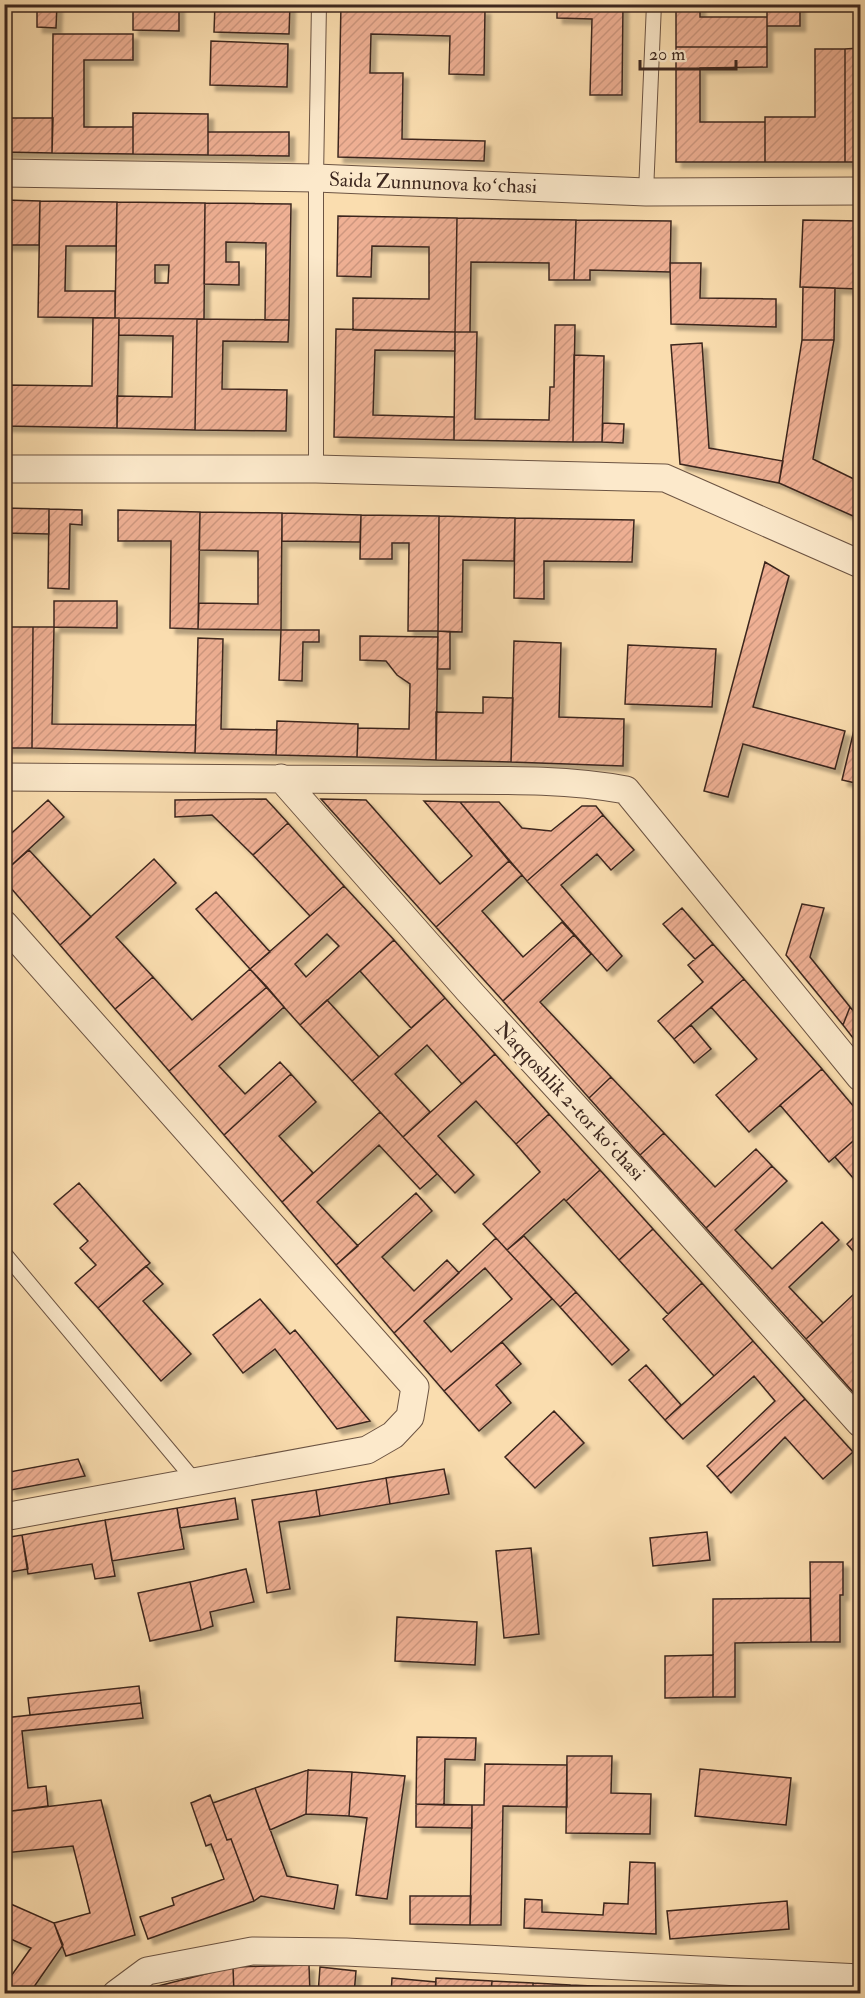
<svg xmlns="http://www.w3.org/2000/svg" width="865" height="1998" viewBox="0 0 865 1998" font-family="'IM FELL Double Pica',serif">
<defs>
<pattern id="building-hatch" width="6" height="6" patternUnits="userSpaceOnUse" patternTransform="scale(1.5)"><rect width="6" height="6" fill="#efb094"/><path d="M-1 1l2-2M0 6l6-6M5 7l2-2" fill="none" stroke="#ce977f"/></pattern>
<filter id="shadow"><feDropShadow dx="5.5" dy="5.5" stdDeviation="1.5" flood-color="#0004"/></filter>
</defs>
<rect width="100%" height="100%" fill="#faddaf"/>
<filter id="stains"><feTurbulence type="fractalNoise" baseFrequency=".00333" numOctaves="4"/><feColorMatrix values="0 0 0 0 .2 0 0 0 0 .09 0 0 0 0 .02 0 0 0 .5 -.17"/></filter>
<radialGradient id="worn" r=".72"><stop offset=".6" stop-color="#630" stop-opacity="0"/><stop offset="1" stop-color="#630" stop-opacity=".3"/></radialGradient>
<path fill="url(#building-hatch)" stroke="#3c271f" stroke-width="1.5" fill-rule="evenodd" filter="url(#shadow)" d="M37 4H57L56 28 37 27Z
M133 4H179V31L133 30Z
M215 4H290L289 34 214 32Z
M341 4H371V7L485 9 484 75 449 74 450 36 371 34 370 73H403L402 139 485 141 484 161 338 157Z
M557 4H623L622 95H590L592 19 557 18Z
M767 4H800V26H767Z
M676 6H700V17H767V47H676Z
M53 34H133V60H84V127H133V154L52 153Z
M211 41 288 44 287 87 210 85Z
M676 47H767V67L700 68V122H765V162H676Z
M860 48V162H845V49Z
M815 49H845V162H765V117H815Z
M133 113 208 114V155L133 154Z
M4 118H53L52 153 4 152Z
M208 132H289V156L208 155Z
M4 200 40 201 39 245H4Z
M40 201 117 202 116 246H66L65 291H115V318L38 317Z
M117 202 205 203 204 319 115 318ZM155 265H169L168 283H155Z
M205 203 291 204 289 320H265L266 243 226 242V262H239V285L204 284Z
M338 216 457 218 455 332 353 330V298L429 299V247L372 246 371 277 337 276Z
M457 218 576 220 574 280H549V263L471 262 470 332H455Z
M576 220 671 221 670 272 590 270V280H574Z
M803 220 860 221V289L800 287Z
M670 263H701L700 298 776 299V327L671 324Z
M803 287 835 288 834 340H802Z
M93 318H119L117 428 4 426V385L92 386Z
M119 318 197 319 195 430 117 428V396L172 397 173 336 119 335Z
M197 319 289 320 288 342 223 341 222 389 287 390 286 431 195 430Z
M555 325H575L573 442 454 440 455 332H477L475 419 549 420 550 387H554Z
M336 329 455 332V351L375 350 373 415 454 417V440L334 437Z
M802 340H834L813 459 860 482V500L853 516 779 483Z
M702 343 709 448 783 461 779 483 680 464 671 345Z
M574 355 604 356 602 442H573Z
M603 423 624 424 623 443 602 442Z
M4 508 49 509V534L4 533Z
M49 509 82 510V525L70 524 69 589 48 588Z
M118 510 200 512 198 629 170 628 171 541H118Z
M200 512 282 513 281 630 198 629 199 603 258 604V551L199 550Z
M282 513 361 515 360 542 282 541Z
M361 515 439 516 438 631H408L409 543H392V559H360Z
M439 516 515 518 514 561 463 560 462 632 438 631Z
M515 518 634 520 632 562 544 561V599L514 598Z
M765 562 789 576 753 707 845 731 835 769 743 744 728 797 704 791Z
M54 601H117V628L54 627Z
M8 627H33L32 748H4Z
M33 627H54L52 724 196 725 195 753 32 748Z
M281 630H319V642H303L302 681 279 680Z
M438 631 450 632V669H437Z
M360 636 438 637 436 760 357 757 358 728 409 729 410 684 397 675 386 661 360 660Z
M198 638 223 639 221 729 277 730 276 755 195 753Z
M514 641 561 643 559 717 624 719 623 766 511 762Z
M628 645 716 649 712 707 625 704Z
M483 697 513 698 511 762 436 760V712L483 713Z
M860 705V784L842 780Z
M277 721 358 724 357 757 276 755Z
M266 799 288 823 253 855 212 815 175 817V800Z
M321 799 366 800 440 884 472 856 424 801 460 802 509 861 436 927Z
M48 800 64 817 4 872V840Z
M460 802H499L522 828 551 831 582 806H596L603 815 527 881Z
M603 815 634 850 611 870 597 854 561 885 622 956 607 971 527 881Z
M288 823 344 886 310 916 253 855Z
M29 850 91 917 60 945 4 880V872Z
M154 859 176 883 116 937 153 977 115 1009 60 945Z
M509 861 522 875 482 911 523 957 562 922 574 935 503 1001 436 927Z
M344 886 394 940 300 1025 250 969ZM327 934 339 946 306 977 295 964Z
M216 892 270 952 250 969 196 909Z
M802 904 824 908 810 957 850 1007 843 1025 786 955Z
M682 908 713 944 695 959 663 924Z
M574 935 591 954 540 1002 611 1077 589 1098 503 1001Z
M394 940 445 998 411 1028 360 971Z
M713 944 744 979 674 1039 658 1021 703 982 688 965Z
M250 969 267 987 169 1071 115 1009 153 977 192 1020Z
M744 979 822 1069 749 1132 716 1095 757 1059 711 1007Z
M267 987 284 1007 219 1066 245 1094 280 1062 291 1074 224 1135 169 1071Z
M445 998 495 1054 462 1084 427 1045 395 1074 430 1112 403 1137 352 1081Z
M327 1000 379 1057 352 1081 300 1025Z
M850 1007 860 1019V1047L843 1025Z
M691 1025 711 1049 694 1063 674 1039Z
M495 1054 549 1114 516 1144 476 1101 438 1136 474 1175 455 1193 403 1137Z
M822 1069 860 1114V1135L829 1162 780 1105Z
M291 1074 316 1102 279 1136 313 1173 282 1202 224 1135Z
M611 1077 664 1133 640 1155 589 1098Z
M380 1112 437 1174 420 1189 379 1145 317 1202 358 1246 336 1265 282 1202Z
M549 1114 600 1170 566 1201 564 1199 507 1250 483 1224 540 1172 516 1144Z
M664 1133 715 1187 756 1149 772 1166 706 1228 640 1155Z
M860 1135V1186L835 1157Z
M772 1166 787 1181 735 1230 772 1269 822 1222 839 1240 789 1287 823 1323 806 1339 706 1228Z
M600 1170 653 1229 619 1260 566 1201Z
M79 1183 150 1263 98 1308 75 1283 96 1265 80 1248 88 1241 54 1204Z
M416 1193 432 1211 382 1257 414 1291 447 1260 459 1273 394 1333 336 1265Z
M653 1229 702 1283 668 1314 619 1260Z
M860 1231V1259L847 1244Z
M524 1236 576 1292 560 1307 507 1250Z
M496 1238 552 1299 444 1391 394 1333ZM485 1268 512 1299 451 1352 424 1321Z
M146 1266 163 1284 143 1301 191 1354 161 1381 98 1308Z
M702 1283 753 1341 714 1376 663 1319Z
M576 1292 629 1350 612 1365 560 1307Z
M856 1292 860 1297V1400L806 1339Z
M260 1299 290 1334 295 1330 370 1421 337 1429 275 1349 243 1373 213 1335Z
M753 1341 805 1399 717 1477 707 1466 775 1401 754 1376 683 1439 665 1420Z
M502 1342 521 1364 496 1385 511 1403 479 1431 444 1391Z
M646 1365 681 1405 665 1420 629 1380Z
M805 1399 853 1452 823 1479 785 1437 731 1493 717 1477Z
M554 1411 584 1443 535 1488 505 1457Z
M78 1459 85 1476 11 1490 4 1477V1473Z
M444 1469 449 1494 390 1504 386 1478Z
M386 1478 390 1504 320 1516 316 1490Z
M316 1490 320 1516 279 1522 290 1589 267 1593 252 1500Z
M235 1498 238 1519 180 1528 177 1508Z
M177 1508 184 1549 112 1561 105 1520Z
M105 1520 115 1576 95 1579 92 1564 28 1574 22 1535Z
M707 1532 710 1560 653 1566 650 1538Z
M22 1535 28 1569 4 1573V1538Z
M531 1548 539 1634 504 1638 496 1551Z
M810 1562H843V1595H840V1642H811Z
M246 1569 254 1602 210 1612 213 1626 201 1630 190 1582Z
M190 1582 201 1630 150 1641 138 1593Z
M810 1598 811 1642 735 1643V1697H713V1599Z
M397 1617 477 1622 475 1665 395 1661Z
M713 1655V1697L665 1698V1656Z
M139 1686 141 1703 30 1715 28 1698Z
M141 1703 143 1718 22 1731 28 1788 46 1786 48 1806 4 1812V1718Z
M417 1737 476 1738 475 1760 445 1759 444 1805 416 1804Z
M567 1756H612L611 1793 651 1794 650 1834 566 1833Z
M485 1764 567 1765V1807L503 1806 501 1925H470L472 1805H484Z
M700 1769 791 1778 786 1825 695 1816Z
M308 1770 352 1772 349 1816 306 1814Z
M308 1770 306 1814 270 1830 255 1788Z
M352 1772 405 1776 387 1899 356 1895 367 1818 349 1816Z
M255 1788 287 1876 338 1885 334 1909 261 1896 254 1901 231 1839 227 1840 213 1803Z
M210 1795 227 1840 231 1839 254 1901 148 1939 140 1917 174 1905 172 1898 224 1879 211 1844 206 1846 191 1803Z
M101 1800 135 1935 66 1956 54 1923 90 1913 73 1846 4 1853V1812Z
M416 1804 472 1805V1828L416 1827Z
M630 1862 655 1863 656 1934 524 1928 525 1899 542 1900V1912L603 1915 604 1903 628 1904Z
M410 1896H471L470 1925 410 1924Z
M4 1901 54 1923 63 1945 29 1994H4V1986L31 1948 4 1936Z
M787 1901 789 1929 670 1939 667 1911Z
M309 1965 310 1994H234L233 1967Z
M233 1967 234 1994H151L150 1988Z
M320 1967 356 1971 354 1994H318Z
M392 1978 436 1982 435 1994H391Z
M436 1978 492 1981 491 1994H435Z
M492 1981 533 1983V1994H491Z
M533 1983 570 1985V1994H533Z
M570 1985 616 1987 615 1994H570Z
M658 1988 772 1991V1994H658Z"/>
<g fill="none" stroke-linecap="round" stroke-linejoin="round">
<defs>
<path id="service" d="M646 192 654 4
M316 469V178L319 4
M4 1253 195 1481"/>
<path id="minor" d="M4 173 316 178 646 192 860 191
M4 469H316L665 478 860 564
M4 777C139 777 274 778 408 780 480 781 555 777 626 790L860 1077
M281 778 468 990 642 1180 860 1423
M4 924 415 1387 410 1417 393 1435 367 1450 4 1517
M116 1994 147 1971 252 1951 346 1952 860 1978"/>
</defs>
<use href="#service" stroke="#6c5443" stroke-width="16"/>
<use href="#minor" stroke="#6c5443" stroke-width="29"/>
<use href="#service" stroke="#fce9cb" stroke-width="14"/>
<use href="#minor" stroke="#fce9cb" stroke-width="27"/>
</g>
<g text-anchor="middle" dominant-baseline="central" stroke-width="4.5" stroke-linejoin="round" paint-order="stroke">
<g font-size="20" fill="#3c271f" stroke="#fce9cb">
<text transform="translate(433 183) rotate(2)">Saida Zunnunova koʻchasi</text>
<text transform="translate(570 1101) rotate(47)">Naqqoshlik 2-tor koʻchasi</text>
</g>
</g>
<rect width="865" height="1998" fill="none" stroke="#faddaf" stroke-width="24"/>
<rect x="6" y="6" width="853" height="1986" fill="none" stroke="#3c271f" stroke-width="3"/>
<rect x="12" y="12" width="841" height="1974" fill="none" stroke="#3c271f" stroke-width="1.5"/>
<path d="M640 60v9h96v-9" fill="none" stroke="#3c271f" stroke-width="3"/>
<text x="649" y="60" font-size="18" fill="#3c271f" stroke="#fce9cb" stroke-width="4.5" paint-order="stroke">20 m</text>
<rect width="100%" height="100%" filter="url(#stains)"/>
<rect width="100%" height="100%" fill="url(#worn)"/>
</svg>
